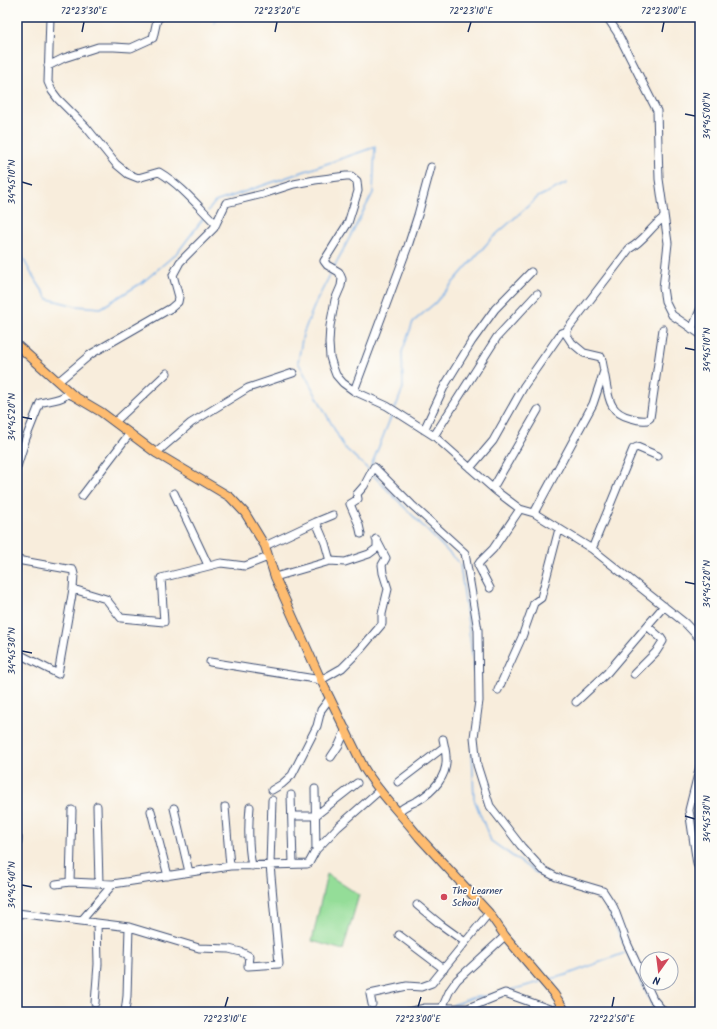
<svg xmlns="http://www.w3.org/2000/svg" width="717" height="1029" viewBox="0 0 717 1029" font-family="Kalam,sans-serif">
<rect width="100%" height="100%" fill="#fdfcf7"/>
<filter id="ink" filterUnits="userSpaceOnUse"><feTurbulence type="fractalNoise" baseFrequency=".025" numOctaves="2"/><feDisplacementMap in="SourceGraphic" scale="8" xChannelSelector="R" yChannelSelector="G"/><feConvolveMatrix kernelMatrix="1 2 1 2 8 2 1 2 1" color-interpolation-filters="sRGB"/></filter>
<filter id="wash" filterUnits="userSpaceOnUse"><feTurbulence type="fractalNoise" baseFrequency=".012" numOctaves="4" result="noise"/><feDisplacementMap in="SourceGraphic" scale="16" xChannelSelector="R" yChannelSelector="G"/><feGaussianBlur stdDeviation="0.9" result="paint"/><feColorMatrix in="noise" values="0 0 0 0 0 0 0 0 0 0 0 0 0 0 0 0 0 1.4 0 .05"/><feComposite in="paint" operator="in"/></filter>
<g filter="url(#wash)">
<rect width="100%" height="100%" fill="#f8eddc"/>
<path fill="#94dd98" stroke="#58867b" d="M327 874 359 895 343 950 312 941Z"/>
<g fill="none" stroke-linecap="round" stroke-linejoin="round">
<path stroke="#7ab0e8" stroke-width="1.5" d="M214 23 218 17
M208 211 215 202 375 147 373 193 334 267
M17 247 31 273 48 299 76 306 101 308 143 282 178 252 205 216
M332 271 315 304 303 334 298 362 344 447 370 471
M395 409 403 388 402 352 413 322 435 303 491 239 508 224 538 197 567 183
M371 466 393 412
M372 474 460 564 475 676
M472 749 474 799 491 841 535 872 551 878
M562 882 602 897 651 1003 659 1012
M546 980 566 975 627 952
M507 991 540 982
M453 1005 471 998 492 995
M392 1012 406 1010"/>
</g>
</g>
<g filter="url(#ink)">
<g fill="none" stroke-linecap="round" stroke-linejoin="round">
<defs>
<path id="minor" d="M50 17 48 82 52 91 58 99 86 127 116 164 128 174 138 178 159 172C181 185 198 206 216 224
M607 17 617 32 657 111 659 179 668 243 663 288 665 301 672 315 700 334
M48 66 64 58 98 47H114L131 48 153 38 157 20 160 17
M692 329 700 310
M604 372C609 394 606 412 631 418 637 420 642 421 647 420L650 418 663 329
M59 381 91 354 171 308 178 302 179 297 173 275 180 262 214 228 226 203 263 194 294 184 315 180 346 176H351L357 181 358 191 348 223 324 261 327 265 339 272 342 279 341 286 335 300 330 326 329 343 330 357 333 367 336 375 343 383 354 391 387 406 434 436 496 491 520 509 534 513 592 549 685 623 700 639
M354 391 408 246 418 215 431 167
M115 422 167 373
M424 430 445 385 472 341 495 309 531 272
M434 436 497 337 537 294
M156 453 191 423 248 388 293 373
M17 467 26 438 40 403C49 400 60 401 67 394L74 396
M470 468 493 441 524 386 561 333 567 332
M493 488 538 410
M174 493 208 565
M82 496 130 433
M534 513 593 404 604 371 602 360 601 357 584 353 572 343 566 334 567 330 629 249C644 241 650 228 663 218
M316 522 325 543 330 561
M361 534 359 525 350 504 358 499 357 494 364 486 374 467 412 505 465 553 478 630 479 701 474 737 477 765 490 806 521 846 543 870 556 877 603 891 614 908 627 943 653 999 664 1012
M265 546 316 522 333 515
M592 549 633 449 637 447 658 456
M17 560 73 570 74 574 73 589 106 599 121 618 164 622 161 578 221 563 245 566 268 557
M275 577 330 561 345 562 369 554 377 548V542
M490 588 478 565 480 562 493 549 520 509
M17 653 58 674 73 589
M210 662 321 680 342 668 360 650 382 624V614L388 589 383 573 382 565 386 558 376 539
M634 674 656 652 663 641 661 638 647 626
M498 690 522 637 534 603 541 598 559 529
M576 702 607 673 664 606
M331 757 339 745 346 729
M700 766 689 810 697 864 700 870
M398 782 444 747
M315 789 316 850
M272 790 282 784 292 775 317 726 321 710 330 698
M291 795 293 864
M97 806 99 884
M225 807 230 866
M250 807C248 827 248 846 252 866
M174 808 189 872
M151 811 168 876
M399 812C403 806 411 804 417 801 433 792 448 776 446 757 446 751 444 745 443 739
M292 816H315L357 783
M17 850 18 838
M70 882 72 810
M56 884 70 882 113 884
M417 905 440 924 465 942
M17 913 81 921 113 884 230 866 307 864 309 863 316 850 338 827 380 790
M81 921 97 923 98 964 95 1003
M97 923 129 927 199 948 229 949 241 952 249 956 248 966 279 964 270 865 272 800
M399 935 444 969
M372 1004 370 994 407 986 421 987 432 983 489 913
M442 1008 450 990 457 980 505 936
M125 1012 127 996 129 927
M408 1012 425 1008H468L505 993 552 1010 563 1008"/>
<path id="major" d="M17 345 74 396 101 412 156 453 230 497 245 513 265 546 275 577 321 680 364 768C379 793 401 814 419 837L489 913 505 936 554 994 566 1012"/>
</defs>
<use href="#minor" stroke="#3c4c71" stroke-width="9"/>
<use href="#major" stroke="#3c4c71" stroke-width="10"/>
<use href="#minor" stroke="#fff" stroke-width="7"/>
<use href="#major" stroke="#febc70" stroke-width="8"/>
</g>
</g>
<path fill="none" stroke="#1b2f5e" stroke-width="1.5" d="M82 32 84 22M275 32 277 22M468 32 471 22M662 32 664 22M685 114 695 116M22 182 32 185M685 348 695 350M22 417 32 419M685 582 695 584M22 651 32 653M685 816 695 819M22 885 32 887M225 1007 228 997M418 1007 421 997M612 1007 614 997"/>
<circle fill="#d1495b" stroke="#fdfcf7" stroke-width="1.5" cx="444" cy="897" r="4"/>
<g text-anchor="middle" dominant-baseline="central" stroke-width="3.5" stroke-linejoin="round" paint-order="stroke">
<g font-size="10" fill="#1b2f5e" stroke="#fdfcf7" text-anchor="start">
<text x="452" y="891">The Learner<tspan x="452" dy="12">School</tspan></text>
</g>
</g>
<rect width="717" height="1029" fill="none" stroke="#fdfcf7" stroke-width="44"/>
<g transform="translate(659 971) rotate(194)"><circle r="19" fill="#fdfcf7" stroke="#a3aaba"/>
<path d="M0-3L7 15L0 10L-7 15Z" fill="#d1495b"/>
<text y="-6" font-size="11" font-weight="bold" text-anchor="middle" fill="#1b2f5e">N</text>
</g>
<rect x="22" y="22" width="673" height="985" fill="none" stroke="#1b2f5e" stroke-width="1.5"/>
<g font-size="10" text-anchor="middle" fill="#1b2f5e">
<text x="84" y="14">72°23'30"E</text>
<text x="277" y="14">72°23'20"E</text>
<text x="471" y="14">72°23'10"E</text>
<text x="664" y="14">72°23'00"E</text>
<text transform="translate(706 116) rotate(-90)" y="4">34°45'00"N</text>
<text transform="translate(11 182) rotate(-90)" y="4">34°45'10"N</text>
<text transform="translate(706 350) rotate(-90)" y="4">34°45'10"N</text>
<text transform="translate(11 417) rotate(-90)" y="4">34°45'20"N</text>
<text transform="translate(706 584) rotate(-90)" y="4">34°45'20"N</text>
<text transform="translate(11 651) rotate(-90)" y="4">34°45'30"N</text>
<text transform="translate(706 819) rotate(-90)" y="4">34°45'30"N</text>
<text transform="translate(11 885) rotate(-90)" y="4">34°45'40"N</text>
<text x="225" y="1022">72°23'10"E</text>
<text x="418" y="1022">72°23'00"E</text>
<text x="612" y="1022">72°22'50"E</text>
</g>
</svg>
